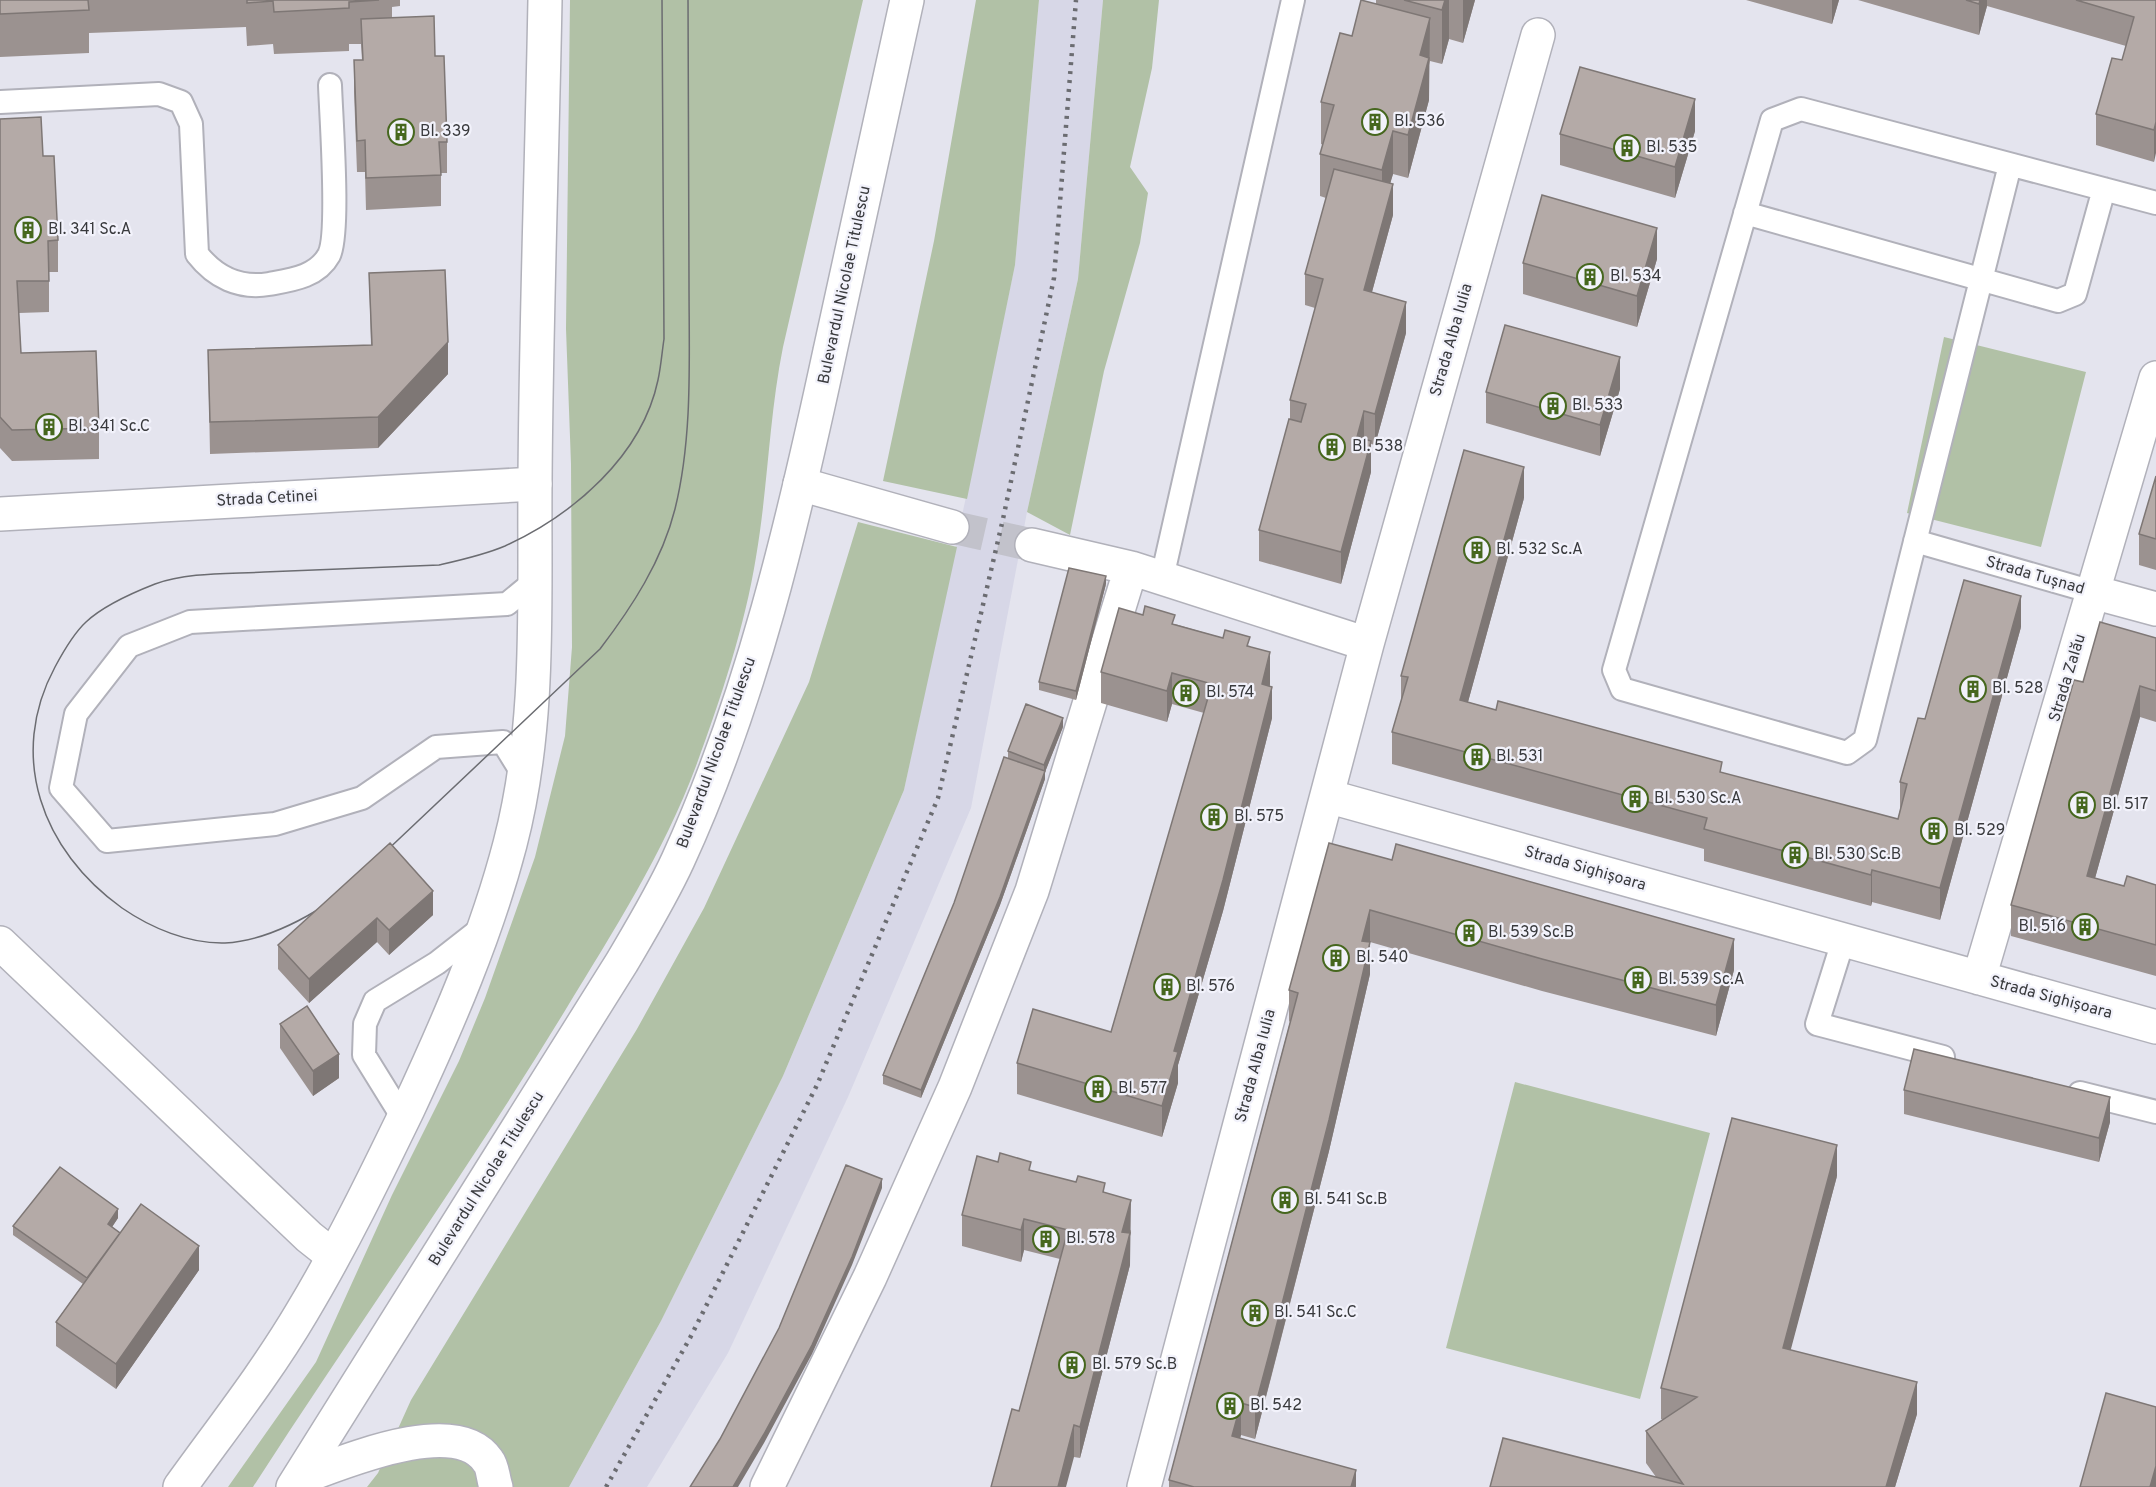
<svg xmlns="http://www.w3.org/2000/svg" width="2156" height="1487" viewBox="0 0 2156 1487" font-family="Overpass,sans-serif">
<rect width="100%" height="100%" fill="#e4e4ee"/>
<path fill="#d7d7e7" d="M1039 0H1103L1078 279 1027 512 971 808 848 1097 728 1353 647 1487H569L661 1321 783 1076 904 790 1015 265Z"/>
<path fill="#b1c1a6" d="M570 0H863L783 347C769 417 768 487 756 557 745 626 720 701 696 766 664 852 613 932 566 1009 467 1172 356 1327 253 1487H228L316 1362 392 1195 459 1061 485 998 535 857 565 736 572 647 571 464 566 329Z
M976 0H1039L1015 265 967 499 883 481 934 241Z
M1103 0H1159L1152 68 1130 167 1148 193 1140 243 1104 371 1070 535 1027 512 1078 279Z
M1944 337 2086 372 2041 547 1907 513Z
M858 522 957 547 904 790 783 1076 661 1321 569 1487H367L378 1473 411 1400 637 1029 704 908 809 682Z
M1515 1082 1710 1133 1640 1399 1446 1348Z"/>
<g fill="none" stroke-linecap="round" stroke-linejoin="round">
<path stroke="#c2c2cb" stroke-width="33" stroke-dasharray="33 16" stroke-linecap="butt" d="M952 527 1032 545"/>
<defs>
<path id="service" d="M0 102 159 94 181 102 191 124 197 254C215 277 239 289 269 284 291 280 317 277 329 255 340 233 331 117 330 85
M2010 165 1865 740 1847 753 1622 689 1614 670 1772 120 1801 109 2156 203
M1745 213 2058 301 2075 294 2104 189
M1915 541 2093 592
M1162 578 1293 0
M524 776 503 742 436 747 362 798 275 824 107 841 61 788 76 714 129 646 190 622 507 604 535 581
M1843 941 1817 1024 1943 1057
M2080 1093 2156 1112
M403 1118 364 1055 365 1024 375 1001 437 963 483 927"/>
<path id="minor" d="M800 484 952 527
M0 514 535 484
M1032 545 1131 568 1367 644
M2093 592 2156 609
M1327 796 2156 1027
M0 943 309 1237 333 1256
M1979 978 2156 378
M300 1478C342 1463 456 1413 488 1461 493 1467 493 1479 496 1487
M767 1487 870 1277 955 1087 1032 891 1131 568
M1144 1487 1367 644 1538 35"/>
<path id="secondary" d="M180 1487C221 1430 266 1373 302 1312 341 1247 375 1177 408 1109 448 1023 486 936 510 844 541 726 534 603 535 482 536 321 542 161 545 0
M293 1487 622 962C642 928 662 895 678 860 752 699 793 523 830 351 856 234 882 117 907 0"/>
</defs>
<use href="#service" stroke="#b1b1ba" stroke-width="26"/>
<use href="#minor" stroke="#b1b1ba" stroke-width="36"/>
<use href="#secondary" stroke="#b1b1ba" stroke-width="36"/>
<use href="#service" stroke="#fff" stroke-width="22"/>
<use href="#minor" stroke="#fff" stroke-width="33"/>
<use href="#secondary" stroke="#fff" stroke-width="33"/>
<path stroke="#6b6c71" stroke-width="1.5" d="M381 856 600 649C632 607 662 561 675 509 693 436 689 358 689 283 689 188 689 94 688 0
M327 904C296 924 262 941 225 943 189 944 151 928 122 908 42 851 7 756 55 667 63 652 73 634 86 622 104 605 132 593 155 584 188 572 229 574 264 572 323 570 381 567 439 565 461 560 484 555 505 546 573 515 642 456 658 380 661 366 662 352 664 339L662 0"/>
<path stroke="#6b6c71" stroke-width="4.5" stroke-dasharray="3 6" stroke-linecap="butt" d="M606 1487 690 1338 817 1085 938 798 1003 519 1054 278 1076 0"/>
</g>
<path fill="#9b9290" d="M0 0H400V6L392 7V18L435 56 447 142V173H441V206L366 210 365 172H357L354 92V60H362L361 44H349V51L274 54 273 44 247 46 246 27 89 33V53L0 57Z
M1376 0H1475L1463 43 1449 39 1442 64 1430 61 1429 65V100L1408 178 1393 174 1390 183 1393 215 1372 292 1406 333 1375 445 1371 444V472L1341 584 1259 561V530L1290 419V400L1315 308 1305 305V274L1326 198 1320 196V154L1323 145 1321 144V102L1352 36 1376 4Z
M1746 0H1839L1832 24Z
M1858 0H2156L2154 162 2096 145V114L2122 60 2126 46 1987 6 1979 35Z
M0 119 43 156 58 240V272H49V312L19 313 21 353 99 428V459L12 461 0 448Z
M1695 131 1675 198 1560 165V134Z
M1657 259 1637 327 1523 294V263Z
M369 273 448 374 378 448 210 454 208 350 371 345Z
M1620 389 1600 456 1486 423V392Z
M2156 476V570L2139 565V534Z
M1524 498 1468 702 1722 773 1898 819 1900 810V782L1925 719 2021 627 1940 920 1872 902 1871 906 1704 861V849L1392 764V732L1401 701V676Z
M1106 584 1076 700 1039 690V682Z
M1175 624 1250 646 1270 684V686L1272 718 1223 911 1178 1065V1083L1162 1137 1017 1094V1063L1111 1032 1204 713 1172 704 1167 722 1101 703V672Z
M2156 638V722L2140 717 2095 878 2124 886 2156 885V976L2011 936V905L2083 682Z
M1063 727 1045 772V779L1000 905 921 1098 883 1084V1075L954 903 1008 758V751Z
M390 843 433 915 389 955 377 942 309 1003 278 969V945Z
M1329 843 1734 970 1716 1036 1542 991 1370 942V974L1329 1151 1271 1378 1255 1439 1241 1435 1240 1438 1356 1487H1169V1480L1290 1022 1289 1021V990Z
M280 1024 339 1078 313 1096 280 1048Z
M1904 1090 2110 1122 2099 1162 1904 1114Z
M1031 1170 1105 1193 1131 1231 1130 1236V1265L1080 1458 1074 1457 1019 1411 1060 1259 1024 1250 1021 1262 962 1246V1215Z
M1837 1176 1790 1350 1917 1414 1895 1487H1490L1656 1477 1646 1463V1431L1663 1420 1661 1419V1388Z
M118 1218 112 1227 120 1233 199 1270 116 1389 56 1346V1322L83 1284 13 1235V1226Z"/>
<path fill="#7e7775" d="M1445 0H1449V39L1442 64V10Z
M1463 0H1475L1463 43Z
M1832 0H1839L1832 24Z
M1980 0H1987V6L1979 35V4Z
M1430 18 1429 100 1408 178V135L1420 55Z
M1695 99V131L1675 198V167Z
M2156 122V153L2154 162V130Z
M1393 131V174L1382 212V170Z
M1393 184V215L1364 321V290Z
M1657 228V259L1637 327V296Z
M1406 302V333L1375 445V414Z
M448 342V374L378 448V417Z
M1620 357V389L1600 456V425Z
M1364 411V442L1357 437Z
M1371 441V472L1341 584V552Z
M1524 467V498L1460 731V700Z
M1106 576V584L1076 700V691Z
M2021 596V627L1940 920V888Z
M1270 652V684L1262 715V684Z
M1172 673V704L1167 722V691Z
M2140 686V717L2087 907V876Z
M1272 687V718L1223 911 1178 1065V1083L1162 1137V1106L1174 1051Z
M1063 718V727L1045 772V779L1000 905 921 1098V1090L1044 773V765Z
M1872 870V902L1871 906V875Z
M433 891V915L389 955V930Z
M1370 910V942L1362 972V941Z
M377 918V942L309 1003V979Z
M1734 939V970L1716 1036V1005Z
M1370 942V974L1329 1151 1255 1439V1407Z
M339 1054V1078L313 1096V1071Z
M2110 1097V1122L2099 1162V1138Z
M1837 1145V1176L1783 1379V1348Z
M882 1179V1188L852 1265 812 1354 764 1443 738 1487H733Z
M1131 1200 1130 1265 1080 1458V1427L1122 1232Z
M118 1209V1218L108 1233V1224Z
M1024 1219V1250L1021 1262V1230Z
M199 1246V1270L116 1389V1364Z
M1917 1382V1414L1895 1487H1886Z
M1241 1403V1435L1232 1467V1436Z
M1074 1425V1457L1066 1487H1058Z
M2156 1466V1487H2150Z
M1356 1470V1487H1351Z"/>
<path fill="#b4aaa7" stroke="#7e7775" stroke-width="1.5" d="M0 0H88L89 10 0 14Z
M247 0H379L349 2V8L274 12 273 1 247 3Z
M1361 0 1430 18 1420 55 1429 58 1408 135 1393 131 1382 170 1320 154 1334 105 1321 102 1340 33 1352 36Z
M1404 0H1445L1442 10Z
M1966 0H1980L1979 4Z
M2076 0H2156V122L2154 130 2096 114 2112 58 2122 60 2134 17Z
M434 16 435 56H444L447 142H439L441 175 366 178 365 140 357 141 354 60H363L361 19Z
M1580 67 1695 99 1675 167 1560 134Z
M41 117 43 156H54L58 240 48 241 49 281H17L21 353 96 351 99 428 12 430 0 417V119Z
M1334 169 1393 184 1364 290 1406 302 1375 414 1364 411 1357 437 1371 441 1341 552 1259 530 1289 419 1301 422 1306 404 1290 400 1323 279 1305 274Z
M1542 195 1657 228 1637 296 1523 263Z
M445 270 448 342 378 417 210 422 208 350 372 345 369 273Z
M1505 325 1620 357 1600 425 1486 392Z
M1464 450 1524 467 1460 700 1496 710 1498 701 1722 762 1720 772 1898 819 1907 784 1900 782 1918 718 1925 719 1964 580 2021 596 1940 888 1872 870 1871 875 1704 829 1707 818 1392 732 1408 677 1401 676Z
M2156 476V539L2139 534Z
M1069 568 1106 576 1076 691 1039 682Z
M1145 606 1175 615 1172 624 1223 638 1225 630 1250 637 1247 646 1270 652 1262 684 1272 687 1223 880 1174 1051 1178 1052 1162 1106 1017 1063 1033 1009 1111 1032 1212 684 1172 673 1167 691 1101 672 1119 608 1143 615Z
M2100 622 2156 638V691L2140 686 2087 876 2124 886 2127 876 2156 885V945L2011 905 2074 680 2083 682Z
M1026 704 1063 718 1044 765 1008 751Z
M1004 757 1045 771 1000 897 921 1090 883 1075 954 903Z
M390 843 433 891 389 930 377 918 309 979 278 945Z
M1329 843 1392 860 1396 844 1734 939 1716 1005 1542 959 1370 910 1362 941 1370 942 1329 1120 1271 1347 1255 1407 1241 1403 1232 1436 1356 1470 1351 1487H1194L1169 1480 1298 993 1289 990Z
M307 1006 339 1054 313 1071 280 1024Z
M1914 1049 2110 1097 2099 1138 1904 1090Z
M1732 1118 1837 1145 1783 1348 1917 1382 1886 1487H1490L1503 1438 1683 1484 1646 1431 1697 1397 1661 1388Z
M1000 1153 1031 1162 1029 1170 1076 1182 1078 1176 1105 1183 1103 1192 1131 1200 1122 1232 1130 1233 1080 1427 1074 1425 1058 1487H991L1012 1409 1019 1411 1068 1230 1024 1219 1021 1230 962 1215 977 1156 998 1162Z
M846 1165 882 1179 852 1257 812 1345 764 1434 733 1487H690L720 1439 779 1328Z
M60 1167 118 1209 108 1224 120 1233 87 1278 13 1226Z
M141 1204 199 1246 116 1364 56 1322Z
M2106 1393 2156 1407V1466L2150 1487H2080Z"/>
<defs>
<symbol id="building-ring" viewBox="-11 -11 22 22"><circle r="9.5" fill="#f2f2fb" stroke="#46671e" stroke-width="1.5"/><path d="M-4-6H4V6H1V3H-1V6H-4ZM-2.5-4.3h1.7v1.8h-1.7ZM.8-4.3h1.7v1.8H.8ZM-2.5-1h1.7V.8h-1.7ZM.8-1h1.7V.8H.8Z" fill="#46671e"/></symbol>
</defs>
<g fill-rule="evenodd">
<use href="#building-ring" x="1360" y="107" width="30" height="30"/>
<use href="#building-ring" x="386" y="117" width="30" height="30"/>
<use href="#building-ring" x="1612" y="133" width="30" height="30"/>
<use href="#building-ring" x="13" y="215" width="30" height="30"/>
<use href="#building-ring" x="1575" y="262" width="30" height="30"/>
<use href="#building-ring" x="1538" y="391" width="30" height="30"/>
<use href="#building-ring" x="34" y="412" width="30" height="30"/>
<use href="#building-ring" x="1317" y="432" width="30" height="30"/>
<use href="#building-ring" x="1462" y="535" width="30" height="30"/>
<use href="#building-ring" x="1958" y="674" width="30" height="30"/>
<use href="#building-ring" x="1171" y="678" width="30" height="30"/>
<use href="#building-ring" x="1462" y="742" width="30" height="30"/>
<use href="#building-ring" x="1620" y="784" width="30" height="30"/>
<use href="#building-ring" x="2067" y="790" width="30" height="30"/>
<use href="#building-ring" x="1199" y="802" width="30" height="30"/>
<use href="#building-ring" x="1919" y="816" width="30" height="30"/>
<use href="#building-ring" x="1780" y="840" width="30" height="30"/>
<use href="#building-ring" x="2070" y="912" width="30" height="30"/>
<use href="#building-ring" x="1454" y="918" width="30" height="30"/>
<use href="#building-ring" x="1321" y="943" width="30" height="30"/>
<use href="#building-ring" x="1623" y="965" width="30" height="30"/>
<use href="#building-ring" x="1152" y="972" width="30" height="30"/>
<use href="#building-ring" x="1083" y="1074" width="30" height="30"/>
<use href="#building-ring" x="1270" y="1185" width="30" height="30"/>
<use href="#building-ring" x="1031" y="1224" width="30" height="30"/>
<use href="#building-ring" x="1240" y="1298" width="30" height="30"/>
<use href="#building-ring" x="1057" y="1350" width="30" height="30"/>
<use href="#building-ring" x="1215" y="1391" width="30" height="30"/>
</g>
<g text-anchor="middle" dominant-baseline="central" stroke-width="4.5" stroke-linejoin="round" paint-order="stroke">
<g font-size="16" fill="#393a3d" stroke="#f2f2fb" text-anchor="start">
<text x="1394" y="122">Bl. 536</text>
<text x="420" y="132">Bl. 339</text>
<text x="1646" y="148">Bl. 535</text>
<text x="48" y="230">Bl. 341 Sc.A</text>
<text x="1610" y="277">Bl. 534</text>
<text x="1572" y="406">Bl. 533</text>
<text x="68" y="427">Bl. 341 Sc.C</text>
<text x="1352" y="447">Bl. 538</text>
<text x="1496" y="550">Bl. 532 Sc.A</text>
<text x="1992" y="689">Bl. 528</text>
<text x="1206" y="693">Bl. 574</text>
<text x="1496" y="757">Bl. 531</text>
<text x="1654" y="799">Bl. 530 Sc.A</text>
<text x="2102" y="805">Bl. 517</text>
<text x="1234" y="817">Bl. 575</text>
<text x="1954" y="831">Bl. 529</text>
<text x="1814" y="855">Bl. 530 Sc.B</text>
<text x="2066" y="927" text-anchor="end">Bl. 516</text>
<text x="1488" y="933">Bl. 539 Sc.B</text>
<text x="1356" y="958">Bl. 540</text>
<text x="1658" y="980">Bl. 539 Sc.A</text>
<text x="1186" y="987">Bl. 576</text>
<text x="1118" y="1089">Bl. 577</text>
<text x="1304" y="1200">Bl. 541 Sc.B</text>
<text x="1066" y="1239">Bl. 578</text>
<text x="1274" y="1313">Bl. 541 Sc.C</text>
<text x="1092" y="1365">Bl. 579 Sc.B</text>
<text x="1250" y="1406">Bl. 542</text>
</g>
<g font-size="16" fill="#393a3d" stroke="#f2f2fb">
<text transform="translate(845 285) rotate(-78)">Bulevardul Nicolae Titulescu</text>
<text transform="translate(1452 340) rotate(-74)">Strada Alba Iulia</text>
<text transform="translate(267 499) rotate(-3)">Strada Cetinei</text>
<text transform="translate(2035 576) rotate(16)">Strada Tușnad</text>
<text transform="translate(2068 678) rotate(-73)">Strada Zalău</text>
<text transform="translate(717 753) rotate(-70)">Bulevardul Nicolae Titulescu</text>
<text transform="translate(1585 869) rotate(16)">Strada Sighișoara</text>
<text transform="translate(2051 998) rotate(15)">Strada Sighișoara</text>
<text transform="translate(1256 1066) rotate(-75)">Strada Alba Iulia</text>
<text transform="translate(487 1179) rotate(-58)">Bulevardul Nicolae Titulescu</text>
</g>
</g>
</svg>
